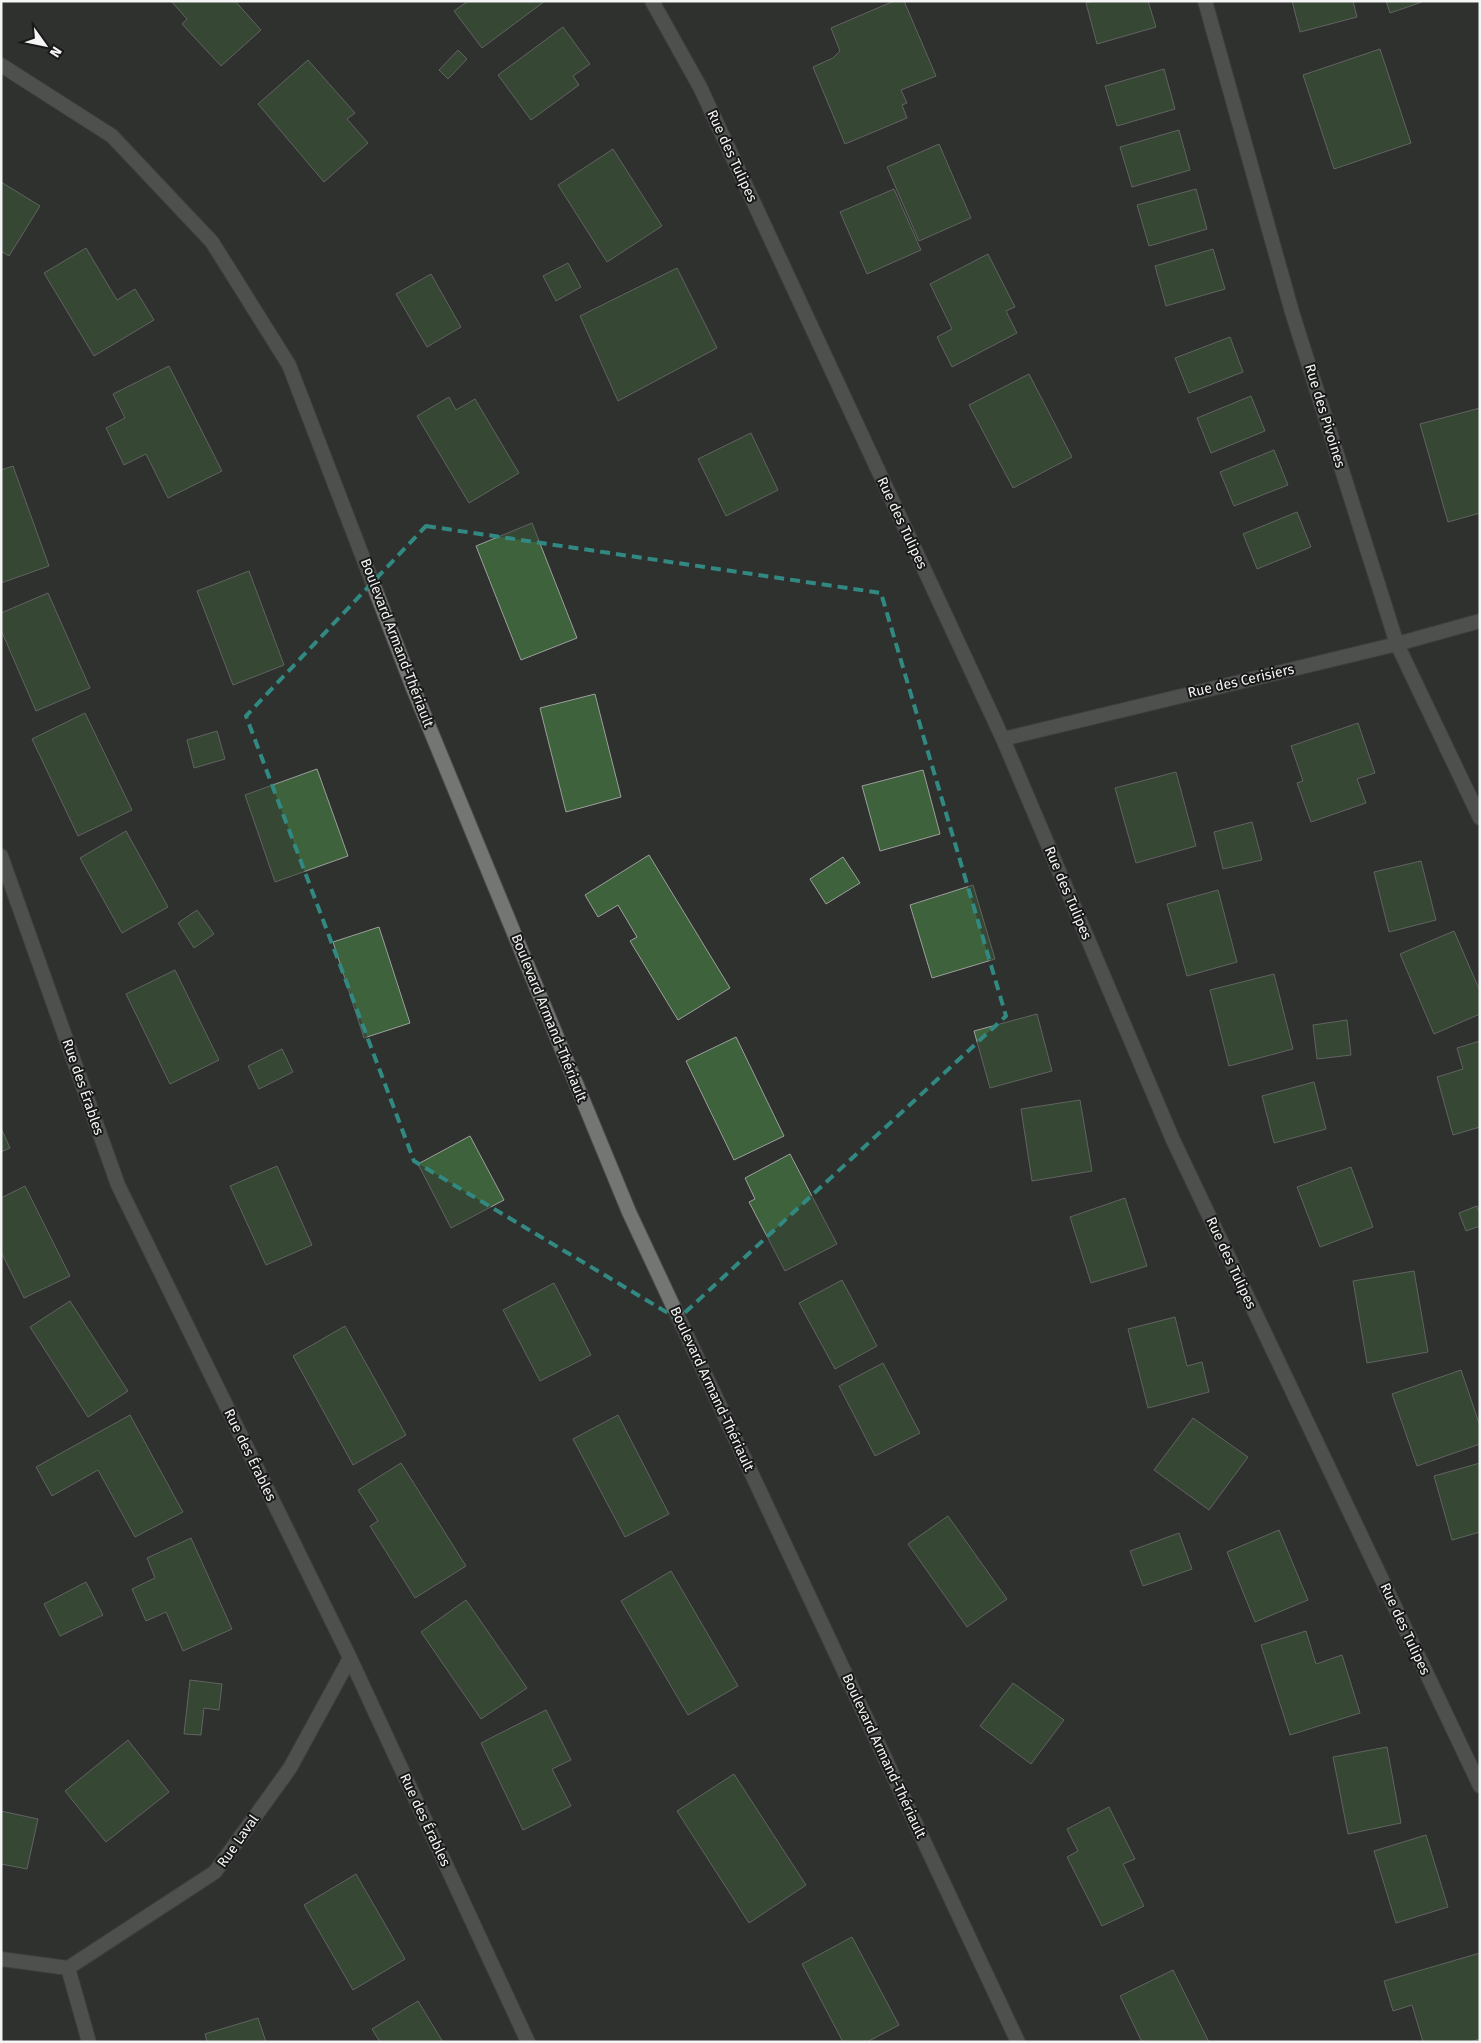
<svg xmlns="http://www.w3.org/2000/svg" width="1481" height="2043" viewBox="0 0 1481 2043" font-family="'Fira Sans',sans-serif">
<rect width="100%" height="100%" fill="#2f312f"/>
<path fill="#3e623b" stroke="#9d9f9d" d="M171 1H235L261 30 221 66 182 24 187 19Z
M468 1H545L482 48 454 11Z
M894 1H904L936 76 901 90 907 103 902 105 907 118 845 144 813 67 833 58 840 51 831 28Z
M1093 1H1148L1156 27 1097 44 1086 3Z
M1292 1H1353L1357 17 1300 32Z
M1386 1H1422V2L1390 13Z
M563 27 590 64 573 76 579 85 531 120 498 75Z
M1380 49 1411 143 1334 169 1303 75Z
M458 50 467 59 448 79 439 70Z
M308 60 355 113 347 119 368 143 324 182 258 104Z
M1164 69 1175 109 1117 126 1105 86Z
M1179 130 1190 170 1132 187 1120 147Z
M939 144 971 218 919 241 887 167Z
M613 149 662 226 607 262 558 185Z
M1 182 40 206 9 256 1 251Z
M894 189 921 250 867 274 840 212Z
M1196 189 1207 229 1149 246 1137 205Z
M86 248 117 300 135 289 154 320 94 356 44 273Z
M1213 249 1225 289 1166 306 1155 266Z
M988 254 1015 307 1006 311 1017 333 952 367 937 337 952 329 930 284Z
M568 263 581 287 556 301 543 276Z
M677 268 717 348 618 401 580 316Z
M431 274 461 327 427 347 396 294Z
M1230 337 1243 372 1189 393 1175 358Z
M169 366 222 471 168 498 146 454 124 465 106 428 125 418 113 394Z
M1029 374 1072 457 1013 488 969 405Z
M1251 396 1265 431 1211 453 1197 418Z
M449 397 456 410 475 399 519 473 469 503 417 416Z
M1480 408V513L1448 522 1420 424Z
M751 433 778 490 726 516 698 459Z
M1274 450 1288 485 1234 506 1220 472Z
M13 466 49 566 1 583V470Z
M1297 512 1311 547 1257 569 1243 534Z
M532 523 577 638 521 660 476 546Z
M249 571 284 665 233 685 197 591Z
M48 593 90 688 36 711 1 630V613Z
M595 694 621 797 566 812 540 708Z
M85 713 132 810 78 836 32 739Z
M1358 723 1375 773 1357 779 1366 803 1311 822 1297 783 1303 781 1291 746Z
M217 731 225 759 194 768 187 740Z
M317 769 348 856 275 882 245 795Z
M923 770 940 834 880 851 862 786Z
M1176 772 1196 846 1136 863 1115 788Z
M1252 822 1262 860 1223 869 1214 832Z
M126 831 168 907 122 933 80 858Z
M649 855 730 988 678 1020 630 941 637 937 618 905 598 917 585 895Z
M843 857 860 883 826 904 810 879Z
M1421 861 1436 920 1389 932 1374 872Z
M973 885 995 959 932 978 910 905Z
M1218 890 1237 962 1187 976 1167 904Z
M197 910 214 934 194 948 178 923Z
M379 927 410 1023 364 1038 333 942Z
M1454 931 1480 991V1014L1434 1034 1400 954Z
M175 970 219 1060 170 1084 126 994Z
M1274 974 1293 1049 1229 1066 1210 990Z
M1037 1014 1052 1071 990 1088 974 1031Z
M1347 1020 1351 1055 1317 1059 1313 1025Z
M736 1037 784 1136 734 1160 686 1061Z
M1480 1041V1127L1453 1135 1437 1077 1463 1069 1457 1048Z
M282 1049 293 1072 259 1089 248 1066Z
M1314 1082 1326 1129 1274 1143 1262 1096Z
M1080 1100 1092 1171 1032 1181 1021 1109Z
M1 1128 10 1148 1 1152Z
M470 1136 504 1200 451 1228 418 1164Z
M790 1154 837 1244 785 1271 749 1202 755 1199 745 1178Z
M277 1166 312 1245 266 1265 230 1186Z
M1351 1167 1373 1227 1320 1247 1297 1187Z
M25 1186 70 1276 24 1298 1 1252V1198Z
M1125 1198 1147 1266 1091 1283 1070 1217Z
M1477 1206 1480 1214V1226L1466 1231 1459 1213Z
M1414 1271 1428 1352 1367 1363 1353 1281Z
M842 1280 877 1346 835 1369 799 1303Z
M554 1283 591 1355 540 1381 503 1310Z
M70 1301 128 1391 88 1417 30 1327Z
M1175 1317 1187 1366 1202 1362 1209 1392 1148 1408 1128 1329Z
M345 1326 406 1435 353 1465 293 1356Z
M883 1363 920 1433 875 1456 839 1386Z
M1461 1370 1480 1426V1444L1417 1466 1392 1394Z
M130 1415 183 1512 135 1537 98 1470 52 1496 36 1467Z
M618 1415 669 1514 625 1537 573 1439Z
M1193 1418 1248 1457 1209 1510 1154 1470Z
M401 1463 466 1566 415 1598 370 1526 378 1521 358 1490Z
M1480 1463V1532L1452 1540 1434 1476Z
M948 1516 1007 1599 967 1627 908 1544Z
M1279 1530 1308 1600 1255 1622 1227 1552Z
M1179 1533 1192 1569 1143 1586 1130 1551Z
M191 1538 232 1629 183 1651 166 1612 146 1621 132 1589 155 1578 147 1558Z
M671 1571 738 1686 688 1715 621 1601Z
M86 1582 103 1615 60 1636 44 1604Z
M466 1600 527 1688 481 1719 421 1632Z
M1306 1631 1316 1664 1342 1655 1360 1713 1290 1735 1261 1645Z
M190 1680 222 1684 219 1710 204 1708 201 1735 184 1734Z
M1013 1683 1064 1720 1031 1764 980 1726Z
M546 1710 571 1760 552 1769 571 1806 523 1830 481 1743Z
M128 1740 169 1792 106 1842 65 1791Z
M1387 1747 1401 1823 1348 1834 1333 1757Z
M734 1774 806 1885 749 1923 677 1811Z
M1109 1807 1135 1859 1123 1864 1144 1906 1102 1926 1067 1857 1078 1851 1067 1829Z
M1 1811 38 1819 27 1869 1 1864Z
M1426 1835 1448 1907 1396 1923 1374 1851Z
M356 1874 405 1959 353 1990 304 1905Z
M852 1937 899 2025 867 2042H843L802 1964Z
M1480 1953V2039L1470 2042H1423L1412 2005 1393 2011 1384 1981Z
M1173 1970 1209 2042H1142L1120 1996Z
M418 2001 443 2042H380L372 2029Z
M258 2018 266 2042H207L205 2034Z"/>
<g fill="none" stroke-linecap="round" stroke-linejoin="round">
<defs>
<path id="minor" d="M652 1 700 87 1003 739 1173 1140 1480 1786
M1205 1 1292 312 1397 644 1480 818
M1003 739 1397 644 1480 621
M1 856 118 1185 350 1658 528 2042
M1 1959 68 1968 215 1872 290 1768 350 1658
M68 1968 89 2042"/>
<path id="tertiary" d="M1 65 112 136 212 242 289 365 413 688 629 1212 1018 2042"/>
</defs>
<use href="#minor" stroke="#4c4e4c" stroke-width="16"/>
<use href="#tertiary" stroke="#4c4e4c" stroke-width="16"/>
<use href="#minor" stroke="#747674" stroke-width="14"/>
<use href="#tertiary" stroke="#747674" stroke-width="14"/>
</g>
<path d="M0 0H1481V2043H0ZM426 526 881 593 1006 1016 678 1319 414 1161 246 716Z" fill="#2f312f" fill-opacity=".55" fill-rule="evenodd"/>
<path fill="none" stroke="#318982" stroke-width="4" stroke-dasharray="10 6" stroke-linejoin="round" d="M426 526 881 593 1006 1016 678 1319 414 1161 246 716Z"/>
<g text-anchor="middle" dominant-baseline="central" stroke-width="4" stroke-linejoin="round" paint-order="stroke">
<g font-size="14" fill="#f4f5f4" stroke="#181918">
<text transform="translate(732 156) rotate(65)">Rue des Tulipes</text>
<text transform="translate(1325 416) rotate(73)">Rue des Pivoines</text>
<text transform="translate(902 523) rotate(65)">Rue des Tulipes</text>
<text transform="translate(397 643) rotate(69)">Boulevard Armand-Thériault</text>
<text transform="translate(1241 681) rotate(-13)">Rue des Cerisiers</text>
<text transform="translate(1068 893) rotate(67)">Rue des Tulipes</text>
<text transform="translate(549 1018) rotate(68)">Boulevard Armand-Thériault</text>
<text transform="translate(83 1087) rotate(71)">Rue des Érables</text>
<text transform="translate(1231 1263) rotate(65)">Rue des Tulipes</text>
<text transform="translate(712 1389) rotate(65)">Boulevard Armand-Thériault</text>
<text transform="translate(250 1455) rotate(64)">Rue des Érables</text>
<text transform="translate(1405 1629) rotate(65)">Rue des Tulipes</text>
<text transform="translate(884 1756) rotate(65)">Boulevard Armand-Thériault</text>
<text transform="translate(425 1820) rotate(65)">Rue des Érables</text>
<text transform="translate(238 1841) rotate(-55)">Rue Laval</text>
</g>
</g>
<rect width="1481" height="2043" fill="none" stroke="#f4f5f4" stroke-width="5"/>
<g transform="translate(45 45) rotate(123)" stroke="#181918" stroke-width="4" paint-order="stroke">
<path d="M0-4L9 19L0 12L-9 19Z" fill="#f4f5f4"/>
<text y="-8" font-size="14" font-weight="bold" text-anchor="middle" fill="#f4f5f4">N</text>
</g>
</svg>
